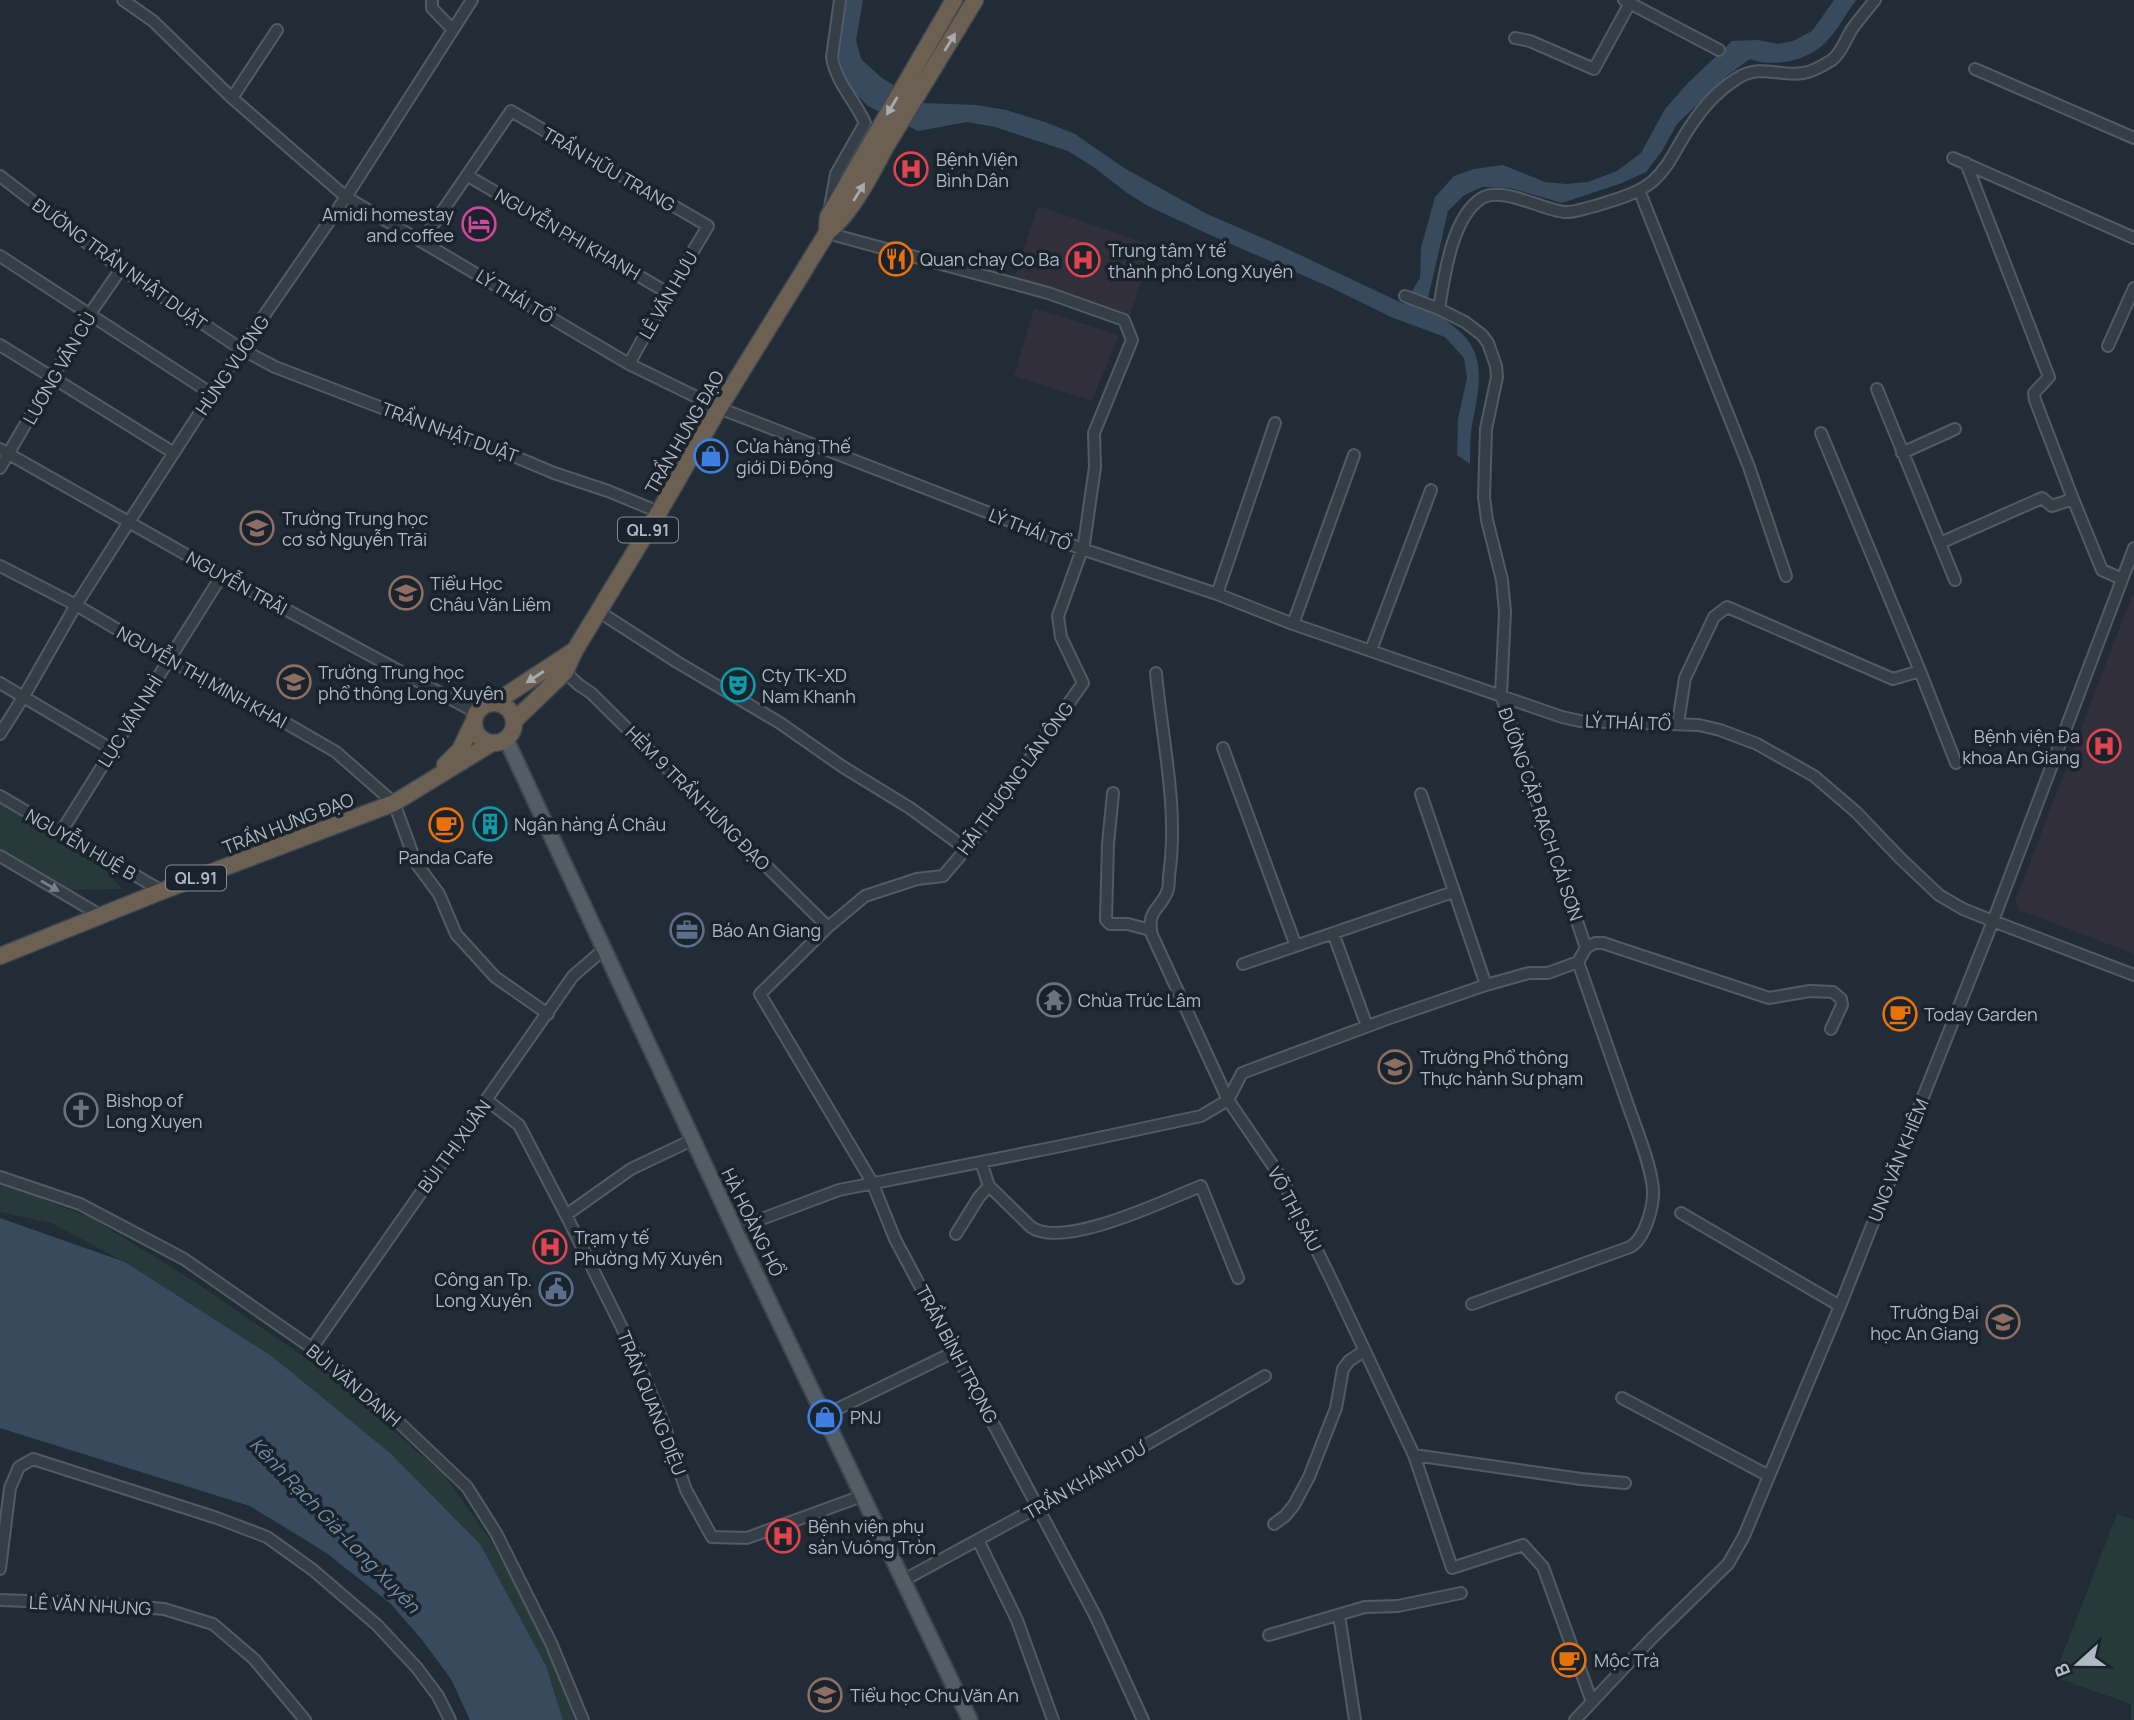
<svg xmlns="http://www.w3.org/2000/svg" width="2134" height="1720" viewBox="0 0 2134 1720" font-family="Manrope,sans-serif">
<rect width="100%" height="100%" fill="#222c36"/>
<path fill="#302f3b" d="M1038 206 1152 245 1130 315 1015 276Z
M1034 308 1119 335 1092 401 1014 376Z
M2134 590V954L2019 910 2015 902Z"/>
<path fill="#273a39" d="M0 798 84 845 122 889 57 890 0 857Z
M0 1186 15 1189 92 1218 195 1282 325 1371 445 1476 489 1538 555 1660 574 1720H563L546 1666 390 1453 273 1357 125 1262 51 1223 0 1212Z
M2117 1514 2134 1520V1720H2131V1704L2054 1677Z"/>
<path fill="#384b5e" d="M843 0H863L856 40 861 59 882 78 922 103 977 105 1006 110 1045 122 1075 134 1124 168 1207 214 1281 246 1404 304 1420 278 1421 248 1435 197 1454 176 1474 169 1503 165 1545 182 1566 184 1588 182 1617 171 1641 153 1665 109 1687 84 1732 41 1758 40 1778 44 1793 41 1812 31 1834 0H1856C1847 12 1837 31 1827 41 1808 61 1775 68 1750 59L1728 75 1677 124 1662 151 1646 172 1622 183 1562 203 1510 188 1482 187 1463 196 1448 211 1426 307C1437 315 1451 323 1461 333 1488 357 1478 394 1472 425 1470 438 1470 451 1470 464L1457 455 1458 419 1467 378 1464 358 1445 337 1391 317 1332 288 1208 234 1148 206 1127 193 1095 168 1068 151 995 127 967 122 918 131 868 106 850 88 840 67 838 45Z
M0 1218 125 1262 273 1357 390 1453 480 1544 546 1666 563 1720H470L451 1679 423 1641 391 1604 325 1552 250 1506 0 1428Z"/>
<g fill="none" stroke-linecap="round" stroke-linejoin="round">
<defs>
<path id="minor" d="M123 0 153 21 232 98 346 197 629 364 719 408 1082 549 1217 594 1293 624 1562 717 1580 721 1699 725 1720 730 1757 744 1814 776 1856 812 1900 858 1939 895 1963 909 1993 921 2134 975
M432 0V8L453 30
M1624 0 1719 50
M1515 38 1530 41 1594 69 1630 3
M1975 69 2134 138
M232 98 277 30
M1953 158 2134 238
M1966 163 2049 377 2034 393 2035 400 2073 499
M0 176 121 269 241 349 275 367 416 421 492 447 554 473 608 491 659 512
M468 176 668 293
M1639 190 1749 467 1786 576
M830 207 836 174 865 123C855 100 836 83 832 57L840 0
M827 233 1048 293 1124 320 1132 340 1094 433 1095 467 1084 544 1058 616 1061 637 1083 683 966 849 943 876 917 879 865 896 828 927 760 994 872 1182 895 1239 1095 1615 1143 1720
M422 241 511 111 708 226 668 293 629 364
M0 256 212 394
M1405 296 1439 309C1444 277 1452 216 1482 198 1502 186 1543 210 1564 212 1573 213 1586 208 1595 206 1614 200 1638 194 1653 181 1671 165 1678 143 1692 124 1703 107 1719 90 1736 79 1761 63 1778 77 1803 73 1813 72 1824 65 1832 60 1842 52 1845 40 1852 29 1859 19 1867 10 1875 0
M0 345 174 453
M2108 346 2134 288
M1877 389 1955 580
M1821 433 1920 671 1956 763
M0 449 222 575 477 713
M1902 453 1955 429
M0 468 89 315 121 269
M1940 543 2042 498 2052 506 2073 499 2102 570 2122 579
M0 566 76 605 169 660 232 692 336 752 394 803 416 863 439 894 456 934 495 977 548 1014
M1217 594 1275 423
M598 611 677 662 780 723 843 767 910 808 966 849
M1293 624 1354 455
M1371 650 1431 490
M565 672 579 685 591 693 828 927
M1156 673C1162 740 1179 808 1169 876 1169 881 1169 888 1167 892 1160 910 1146 910 1152 935L1228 1100 1282 1179 1331 1279 1414 1455 1452 1568 1523 1545 1543 1567 1592 1702
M0 683 113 750
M1678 723 1685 678 1714 617 1727 607 1893 679 1920 671
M0 734 24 696 76 605 129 522 241 349 346 197 472 0
M1223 748 1296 946
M1113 793 1108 844 1106 920 1110 924H1128L1150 930
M1421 794 1486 985
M0 796 162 891
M61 832 222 575
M0 856 100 915
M1333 933 1367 1026
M1586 948 1595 943H1603L1769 998 1810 991 1833 992 1841 999 1842 1005 1831 1029
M1243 964 1453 892
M1228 1100 1242 1073 1387 1019 1486 985 1529 973H1548L1578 962 1586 948 1501 695 1505 612 1502 580 1487 520 1484 497 1486 429 1497 377 1496 366 1488 343 1482 335 1465 322 1439 309
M488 1101 519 1125 566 1215 633 1350 663 1422 686 1490 712 1537 747 1538 862 1496
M981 1162 989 1186 1031 1227C1063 1250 1166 1200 1201 1186L1238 1278
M0 1177 80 1204 184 1259 312 1348 388 1412 467 1487 496 1533 551 1643 583 1720
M1681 1213 1840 1306
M566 1215 631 1169 692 1140
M736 1233 759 1220 839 1190 1061 1146 1201 1116 1228 1100
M956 1234 979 1197 989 1186
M1472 1304 1630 1247C1645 1239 1654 1206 1653 1189 1651 1166 1638 1133 1630 1111 1613 1061 1595 1012 1578 962
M312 1348 573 976 603 950
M1622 1398 1769 1476
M825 1415 956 1351
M1414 1455 1581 1479 1625 1483
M1274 1524 1285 1516 1294 1505 1309 1477 1336 1408 1343 1369 1349 1361 1364 1351
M978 1540 1017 1620 1053 1720
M0 1569 10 1488 19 1467 33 1459 217 1518 267 1537 313 1570 377 1625 417 1668 438 1696 450 1720
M904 1580 1038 1507 1265 1376
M0 1600 111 1604 164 1609 213 1624 254 1659 305 1720
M1339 1615 1355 1720
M1269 1635 1365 1607 1398 1606 1461 1593
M1575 1720 1653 1637 1728 1564 1744 1536 1840 1306 1993 921 2134 548"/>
<path id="major" d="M506 739 744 1249 970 1720"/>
<path id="highway" d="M827 233 828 217 954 0
M494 703 575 650
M474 723a20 20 0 1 1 40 0a20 20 0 1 1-40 0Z
M514 721 565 672 575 650 659 512 719 408 827 233C853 211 870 176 886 146L975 0
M445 765 460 750 474 721
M0 956 162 891 394 803 492 743"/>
</defs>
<use href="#minor" stroke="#525b64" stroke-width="14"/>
<use href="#major" stroke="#3e4750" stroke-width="18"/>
<use href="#highway" stroke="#3f4851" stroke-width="19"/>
<use href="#minor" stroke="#353e46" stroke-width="10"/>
<use href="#major" stroke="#535d66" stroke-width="14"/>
<use href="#highway" stroke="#6c6053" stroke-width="16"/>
</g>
<defs><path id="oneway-solid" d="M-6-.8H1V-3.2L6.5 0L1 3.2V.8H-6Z" transform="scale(1.75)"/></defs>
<g fill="#a5abb2">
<use href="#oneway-solid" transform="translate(950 42) rotate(-59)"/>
<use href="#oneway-solid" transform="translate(892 106) rotate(121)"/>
<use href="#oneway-solid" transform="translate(859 192) rotate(-58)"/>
<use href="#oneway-solid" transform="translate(535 677) rotate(147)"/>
</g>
<use fill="#78818b" href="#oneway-solid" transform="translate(50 886) rotate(30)"/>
<defs>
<symbol id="hospital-ring" viewBox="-11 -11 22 22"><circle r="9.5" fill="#1a232b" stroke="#e0444e" stroke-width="1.5"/><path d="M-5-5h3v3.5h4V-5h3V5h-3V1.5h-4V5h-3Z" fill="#e0444e"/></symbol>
<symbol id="hotel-ring" viewBox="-11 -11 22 22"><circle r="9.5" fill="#1a232b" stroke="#d1479c" stroke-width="1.5"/><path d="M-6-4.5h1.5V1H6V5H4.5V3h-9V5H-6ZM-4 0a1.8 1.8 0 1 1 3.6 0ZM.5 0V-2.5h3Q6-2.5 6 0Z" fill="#d1479c"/></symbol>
<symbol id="restaurant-ring" viewBox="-11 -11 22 22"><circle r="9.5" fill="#1a232b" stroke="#e8710a" stroke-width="1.5"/><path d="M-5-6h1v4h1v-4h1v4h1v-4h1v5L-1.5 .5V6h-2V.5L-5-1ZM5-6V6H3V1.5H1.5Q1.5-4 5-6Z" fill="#e8710a"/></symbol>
<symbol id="shop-ring" viewBox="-11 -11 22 22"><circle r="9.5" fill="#1a232b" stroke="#3f7fe0" stroke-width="1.5"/><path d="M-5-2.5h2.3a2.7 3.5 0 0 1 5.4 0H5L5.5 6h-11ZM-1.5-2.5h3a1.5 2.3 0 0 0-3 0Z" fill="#3f7fe0"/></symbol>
<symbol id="school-ring" viewBox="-11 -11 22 22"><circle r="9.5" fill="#1a232b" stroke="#8d6e63" stroke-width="1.5"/><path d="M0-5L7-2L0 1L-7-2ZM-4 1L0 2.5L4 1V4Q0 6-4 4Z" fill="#8d6e63"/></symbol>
<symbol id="theatre-ring" viewBox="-11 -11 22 22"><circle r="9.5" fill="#1a232b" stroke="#0f9aa8" stroke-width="1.5"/><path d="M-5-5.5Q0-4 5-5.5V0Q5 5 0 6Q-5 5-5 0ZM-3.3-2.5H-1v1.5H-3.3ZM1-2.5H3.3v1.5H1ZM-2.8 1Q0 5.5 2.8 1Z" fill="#0f9aa8"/></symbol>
<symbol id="building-ring" viewBox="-11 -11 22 22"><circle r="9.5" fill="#1a232b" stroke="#0f9aa8" stroke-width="1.5"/><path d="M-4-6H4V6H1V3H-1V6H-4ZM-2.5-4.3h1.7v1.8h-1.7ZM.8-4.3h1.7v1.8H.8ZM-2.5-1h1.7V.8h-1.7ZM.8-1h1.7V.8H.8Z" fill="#0f9aa8"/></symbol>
<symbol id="cafe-ring" viewBox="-11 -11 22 22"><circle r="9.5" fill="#1a232b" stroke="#e8710a" stroke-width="1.5"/><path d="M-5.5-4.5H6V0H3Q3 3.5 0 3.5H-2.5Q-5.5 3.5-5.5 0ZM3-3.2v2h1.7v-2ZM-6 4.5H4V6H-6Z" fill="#e8710a"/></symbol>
<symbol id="office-ring" viewBox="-11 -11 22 22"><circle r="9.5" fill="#1a232b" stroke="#5c6f8a" stroke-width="1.5"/><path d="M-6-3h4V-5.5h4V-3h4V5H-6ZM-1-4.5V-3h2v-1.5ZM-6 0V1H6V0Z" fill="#5c6f8a"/></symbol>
<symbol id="temple-ring" viewBox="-11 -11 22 22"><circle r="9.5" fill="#1a232b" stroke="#6b7280" stroke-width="1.5"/><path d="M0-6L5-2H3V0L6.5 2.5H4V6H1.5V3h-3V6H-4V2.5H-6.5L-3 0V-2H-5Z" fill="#6b7280"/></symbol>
<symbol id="church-ring" viewBox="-11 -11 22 22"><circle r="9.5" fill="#1a232b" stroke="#6b7280" stroke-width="1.5"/><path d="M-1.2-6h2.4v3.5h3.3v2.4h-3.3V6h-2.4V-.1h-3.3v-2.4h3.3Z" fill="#6b7280"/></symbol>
<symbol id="civic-ring" viewBox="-11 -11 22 22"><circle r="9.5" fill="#1a232b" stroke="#5c6f8a" stroke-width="1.5"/><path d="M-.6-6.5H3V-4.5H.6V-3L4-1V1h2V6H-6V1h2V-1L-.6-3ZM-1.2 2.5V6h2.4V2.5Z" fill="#5c6f8a"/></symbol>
<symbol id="university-ring" viewBox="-11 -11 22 22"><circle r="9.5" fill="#1a232b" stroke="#8d6e63" stroke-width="1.5"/><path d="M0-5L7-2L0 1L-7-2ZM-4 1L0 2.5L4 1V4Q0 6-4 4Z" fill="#8d6e63"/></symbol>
</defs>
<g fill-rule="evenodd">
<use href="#hospital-ring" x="892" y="150" width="38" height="38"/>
<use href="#hotel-ring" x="460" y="205" width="38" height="38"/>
<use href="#restaurant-ring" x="877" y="240" width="38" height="38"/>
<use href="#hospital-ring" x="1064" y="241" width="38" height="38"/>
<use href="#shop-ring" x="692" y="437" width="38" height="38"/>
<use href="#school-ring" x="238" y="509" width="38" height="38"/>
<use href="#school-ring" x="387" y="574" width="38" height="38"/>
<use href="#school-ring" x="275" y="663" width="38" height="38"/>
<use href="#theatre-ring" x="719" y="666" width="38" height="38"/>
<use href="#hospital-ring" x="2085" y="727" width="38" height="38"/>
<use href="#building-ring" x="471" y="805" width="38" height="38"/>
<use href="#cafe-ring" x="427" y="806" width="38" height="38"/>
<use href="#office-ring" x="668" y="911" width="38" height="38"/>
<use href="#temple-ring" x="1035" y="981" width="38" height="38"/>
<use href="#cafe-ring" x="1881" y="995" width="38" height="38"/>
<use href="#school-ring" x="1376" y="1048" width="38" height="38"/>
<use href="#church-ring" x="62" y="1091" width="38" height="38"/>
<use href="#hospital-ring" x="531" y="1228" width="38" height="38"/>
<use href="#civic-ring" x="537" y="1270" width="38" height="38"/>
<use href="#university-ring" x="1984" y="1303" width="38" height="38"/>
<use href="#shop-ring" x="806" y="1398" width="38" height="38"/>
<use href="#hospital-ring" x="764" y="1517" width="38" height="38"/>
<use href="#cafe-ring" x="1550" y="1641" width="38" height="38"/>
<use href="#school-ring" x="806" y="1676" width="38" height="38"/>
</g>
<g text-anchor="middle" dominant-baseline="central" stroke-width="7" stroke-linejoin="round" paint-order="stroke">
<g fill="#1a232b" stroke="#828b95" stroke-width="2">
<rect x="618" y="517.5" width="60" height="25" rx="5"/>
<rect x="166" y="865.5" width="60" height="25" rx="5"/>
</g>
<g font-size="16" font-weight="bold" fill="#afb8c3">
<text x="648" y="530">QL.91</text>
<text x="196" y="878">QL.91</text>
</g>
<g font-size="18" fill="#afb8c3" stroke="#1a232b" text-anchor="start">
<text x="936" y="159">Bệnh Viện<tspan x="936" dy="21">Bình Dân</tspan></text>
<text x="454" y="214" text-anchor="end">Amidi homestay<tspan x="454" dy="21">and coffee</tspan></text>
<text x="1108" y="250">Trung tâm Y tế<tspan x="1108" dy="21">thành phố Long Xuyên</tspan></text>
<text x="920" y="259">Quan chay Co Ba</text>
<text x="736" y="446">Cửa hàng Thế<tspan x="736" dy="21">giới Di Động</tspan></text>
<text x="282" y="518">Trường Trung học<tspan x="282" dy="21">cơ sở Nguyễn Trãi</tspan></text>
<text x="430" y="583">Tiểu Học<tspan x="430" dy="21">Châu Văn Liêm</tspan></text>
<text x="318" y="672">Trường Trung học<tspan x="318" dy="21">phổ thông Long Xuyên</tspan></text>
<text x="762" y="675">Cty TK-XD<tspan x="762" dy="21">Nam Khanh</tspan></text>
<text x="2080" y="736" text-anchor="end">Bệnh viện Đa<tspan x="2080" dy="21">khoa An Giang</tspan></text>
<text x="514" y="824">Ngân hàng Á Châu</text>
<text x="446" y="857" text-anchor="middle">Panda Cafe</text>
<text x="712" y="930">Báo An Giang</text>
<text x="1078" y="1000">Chùa Trúc Lâm</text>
<text x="1924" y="1014">Today Garden</text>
<text x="1420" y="1057">Trường Phổ thông<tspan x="1420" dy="21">Thực hành Sư phạm</tspan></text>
<text x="106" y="1100">Bishop of<tspan x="106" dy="21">Long Xuyen</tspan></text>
<text x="574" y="1237">Trạm y tế<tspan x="574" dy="21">Phường Mỹ Xuyên</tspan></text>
<text x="532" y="1279" text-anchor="end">Công an Tp.<tspan x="532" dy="21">Long Xuyên</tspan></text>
<text x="1979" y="1312" text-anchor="end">Trường Đại<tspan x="1979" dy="21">học An Giang</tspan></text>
<text x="850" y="1417">PNJ</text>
<text x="808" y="1526">Bệnh viện phụ<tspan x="808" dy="21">sản Vuông Tròn</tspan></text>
<text x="1594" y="1660">Mộc Trà</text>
<text x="850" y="1695">Tiểu học Chu Văn An</text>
</g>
<g font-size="18" fill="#afb8c3" stroke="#1a232b">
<text transform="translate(609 169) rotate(30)">TRẦN HỮU TRANG</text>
<text transform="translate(568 234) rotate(30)">NGUYỄN PHI KHANH</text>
<text transform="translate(120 264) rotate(36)">ĐƯỜNG TRẦN NHẬT DUẬT</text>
<text transform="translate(668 295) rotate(-60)">LÊ VĂN HƯU</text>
<text transform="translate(515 296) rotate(31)">LÝ THÁI TỔ</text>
<text transform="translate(232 365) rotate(-56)">HÙNG VƯƠNG</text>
<text transform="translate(59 368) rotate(-60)">LƯƠNG VÃN CÙ</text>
<text transform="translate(450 432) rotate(20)">TRẦN NHẬT DUẬT</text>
<text transform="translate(684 432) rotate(-60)">TRẦN HƯNG ĐẠO</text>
<text transform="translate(1030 529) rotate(21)">LÝ THÁI TỔ</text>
<text transform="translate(237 583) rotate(29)">NGUYỄN TRÃI</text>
<text transform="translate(202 677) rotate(29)">NGUYỄN THỊ MINH KHAI</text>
<text transform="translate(130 721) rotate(-58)">LỤC VĂN NHÌ</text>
<text transform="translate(1628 722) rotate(2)">LÝ THÁI TỔ</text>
<text transform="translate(1015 778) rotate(-54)">HÃI THƯỢNG LÃN ÔNG</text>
<text transform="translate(698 798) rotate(45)">HẺM 9 TRẦN HƯNG ĐẠO</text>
<text transform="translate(1541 814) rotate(71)">ĐƯỜNG CẶP RẠCH CÁI SƠN</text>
<text transform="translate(288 823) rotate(-21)">TRẦN HƯNG ĐẠO</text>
<text transform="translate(81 844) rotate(30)">NGUYỄN HUỆ B</text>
<text transform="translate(454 1146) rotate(-54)">BÙI THỊ XUÂN</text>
<text transform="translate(1898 1160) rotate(-68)">UNG VĂN KHIÊM</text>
<text transform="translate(1295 1209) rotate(62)">VÕ THỊ SÁU</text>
<text transform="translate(753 1222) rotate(64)">HÀ HOÀNG HỔ</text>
<text transform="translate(957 1354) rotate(62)">TRẦN BÌNH TRỌNG</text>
<text transform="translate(354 1385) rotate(40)">BÙI VĂN DANH</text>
<text transform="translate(652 1403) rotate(68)">TRẦN QUANG DIỆU</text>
<text transform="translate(1085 1480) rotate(-30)">TRẦN KHÁNH DƯ</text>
<text transform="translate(90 1605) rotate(3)">LÊ VĂN NHUNG</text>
</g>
<g font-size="19" font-style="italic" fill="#728ca5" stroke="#1a232b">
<text transform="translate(335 1525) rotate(46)">Kênh Rạch Giá-Long Xuyên</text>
</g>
</g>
<g transform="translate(2078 1664) rotate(249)" stroke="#1a232b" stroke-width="5" paint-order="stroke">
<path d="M0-5L12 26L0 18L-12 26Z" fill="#afb8c3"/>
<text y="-10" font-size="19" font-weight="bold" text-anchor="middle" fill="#afb8c3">B</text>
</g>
</svg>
